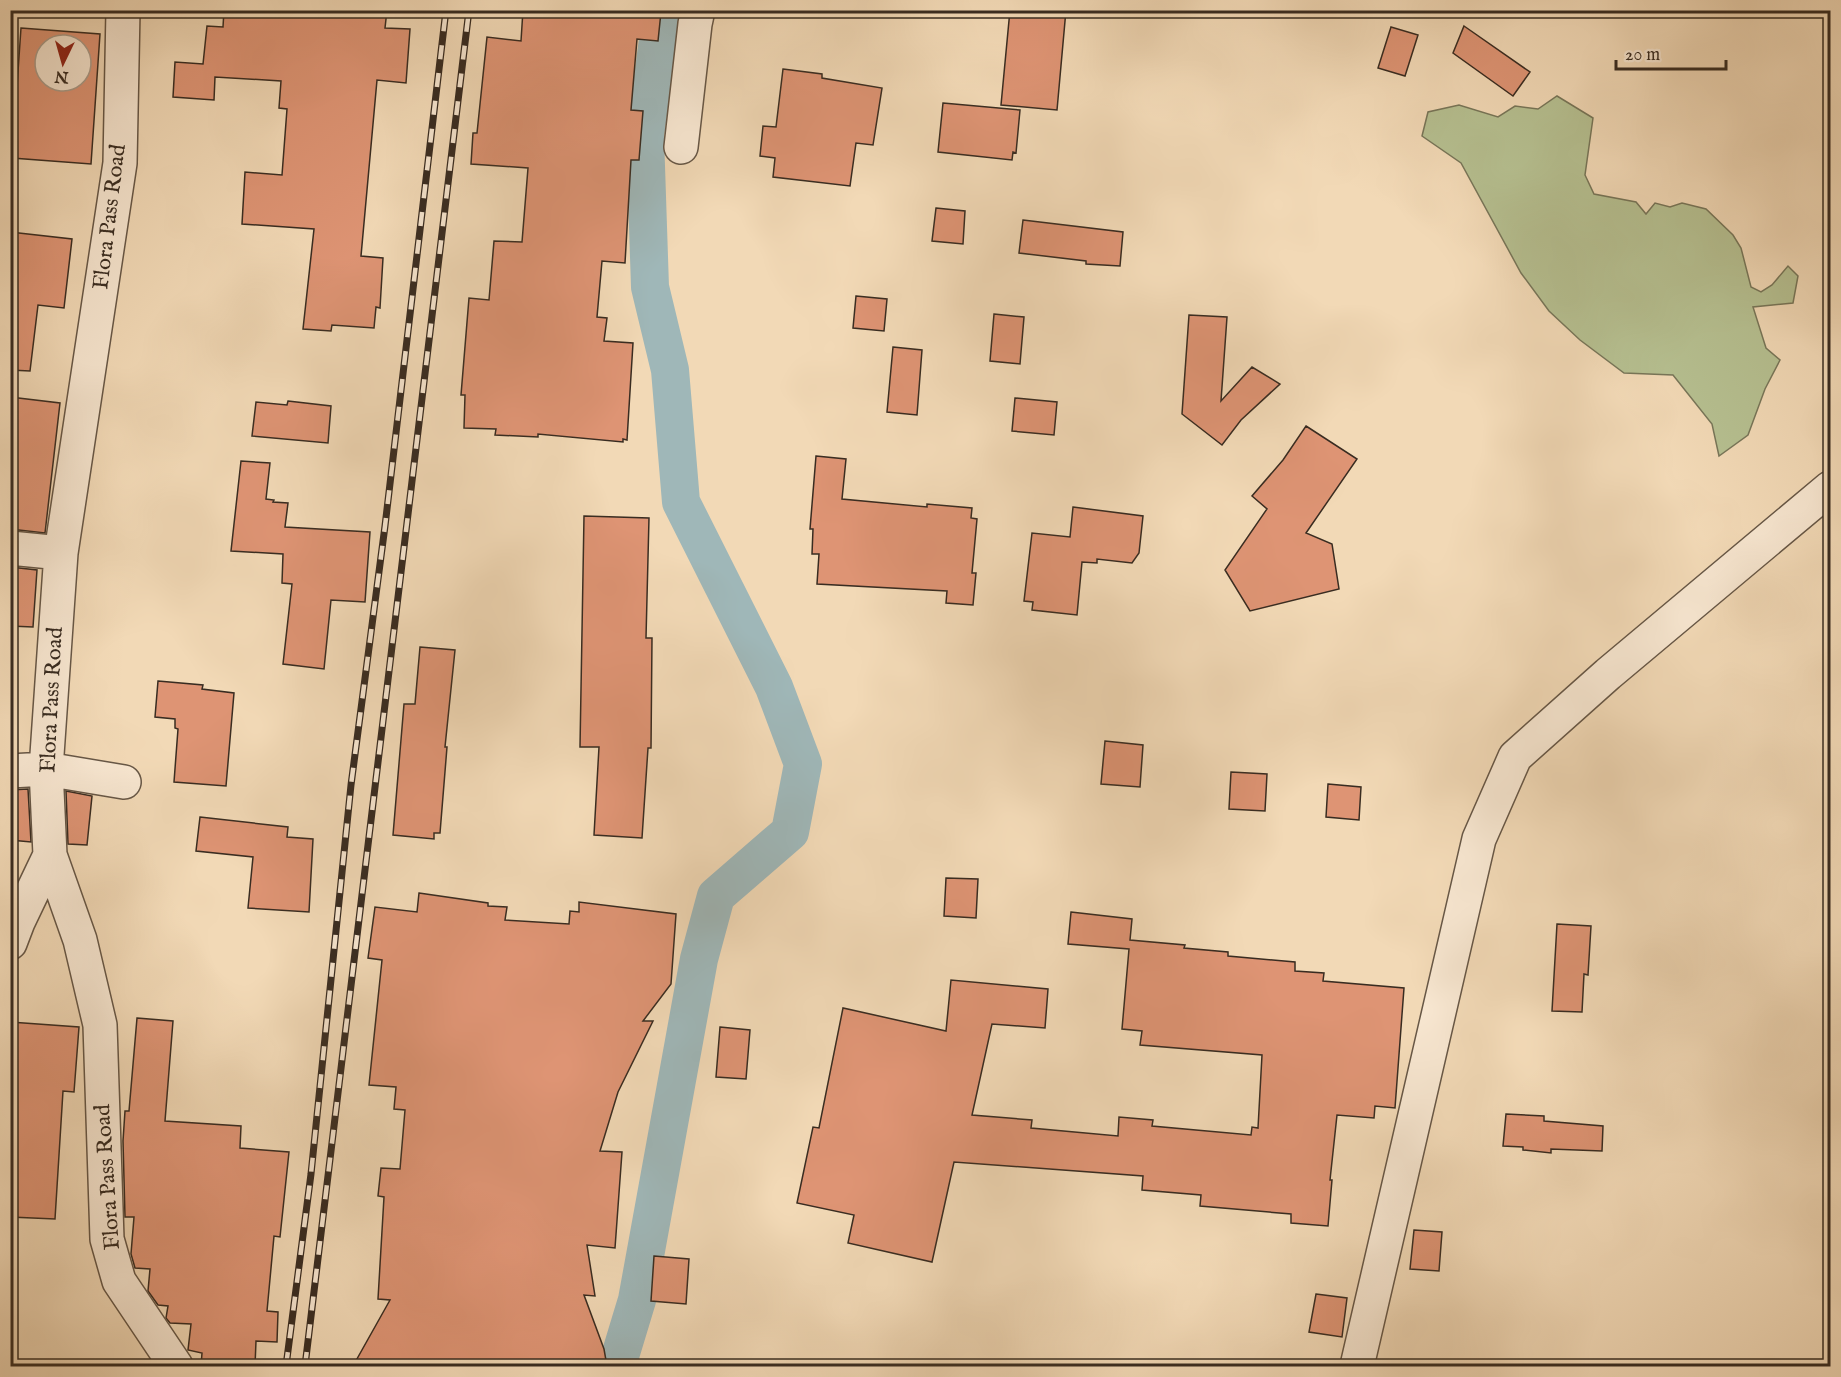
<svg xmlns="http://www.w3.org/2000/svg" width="1841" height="1377" viewBox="0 0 1841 1377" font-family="'IM FELL English',serif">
<rect width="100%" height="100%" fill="#f2d9b6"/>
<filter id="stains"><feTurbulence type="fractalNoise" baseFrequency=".00333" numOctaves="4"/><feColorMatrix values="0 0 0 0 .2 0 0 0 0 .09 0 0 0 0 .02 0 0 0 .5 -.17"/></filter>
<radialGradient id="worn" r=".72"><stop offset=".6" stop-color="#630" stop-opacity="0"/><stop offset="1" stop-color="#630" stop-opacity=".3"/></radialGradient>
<path fill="#b6c091" stroke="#787659" stroke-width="1.5" d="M1557 96 1593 118 1585 175 1594 194 1636 202 1646 214 1655 203 1670 207 1682 203 1706 209 1733 235 1741 248 1751 287 1761 292 1772 285 1788 266 1798 276 1793 303 1753 307 1766 348 1780 360 1765 389 1748 435 1719 456 1712 424 1673 375 1624 373 1580 340 1549 311 1521 273 1461 163 1422 136 1428 112 1459 105 1498 117 1515 106 1538 109Z"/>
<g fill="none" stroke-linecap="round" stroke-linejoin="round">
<path stroke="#9fb7b8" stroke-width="38" d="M617 1366 637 1300 699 959 716 896 790 832 803 764 774 687 681 502 670 370 650 287 645 136 662 10"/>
</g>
<path fill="#de9474" stroke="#392c21" stroke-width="1.5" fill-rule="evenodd" d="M224 10H387L385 28 410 29 406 83 377 80 361 256 383 258 380 308 376 307 374 328 332 325 331 331 303 329 314 229 242 224 245 172 282 175 287 109 279 108 281 81 215 77 214 100 173 97 175 62 203 64 207 26 223 27Z
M523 10H644L661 12 658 41 637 39 631 110 643 111 639 160H631L625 263 602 261 597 317 607 318 604 341 633 343 627 440 623 439V442L538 434V437L495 435 496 429 464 428 465 395H461L469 298 489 300 494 241 522 242 528 168 471 164 473 133H477L487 37 521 41Z
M1010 10H1066L1057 110 1001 105Z
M1464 26 1530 72 1513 96 1453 53Z
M1391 27 1418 35 1405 76 1378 68Z
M21 28 100 34 91 164 12 158ZM45 45H81V81H45Z
M783 69 822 74V78L882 88 873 145 856 143 850 186 773 177 775 158 760 156 763 126 776 127Z
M943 103 1020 110 1016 153 1013 152 1012 160 938 152Z
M936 208 965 211 963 244 932 241Z
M1023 220 1123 232 1120 266 1086 264V261L1019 253Z
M10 232 72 239 64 308 38 305 30 371 10 370Z
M856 296 887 299 884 331 853 328Z
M994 314 1024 317 1020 364 990 361Z
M1189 315 1227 317 1221 401 1252 367 1280 384 1241 420 1222 445 1182 414Z
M893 347 922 350 917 415 887 412Z
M10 397 60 403 45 533 10 529Z
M1015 398 1057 402 1054 435 1012 431Z
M288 401 331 406 328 443 252 436 256 402 287 405Z
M1306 426 1357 459 1306 533 1332 544 1339 589 1250 611 1225 570 1267 509 1252 496 1283 460Z
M816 456 846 459 842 499 927 507V504L972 508 971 518 977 519 972 573H976L973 605 946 603 947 591 817 584 819 554H812L813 529H810Z
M241 461 270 463 266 499 274 500 273 502 288 503 285 527 370 532 365 602 331 600 324 669 283 664 292 584 282 583 283 554 231 551Z
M1073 507 1143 516 1139 553 1132 563 1097 559V563L1082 562 1077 615 1032 610 1033 602 1024 601 1032 533 1070 537Z
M584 516 649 518 646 638H652L651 748H648L642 838 594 835 599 747H580Z
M10 567 37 570 33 627 10 626Z
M420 647 455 650 445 747H447L440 833H434V839L393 835 404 704H415Z
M158 681 203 685 202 689 234 693 226 786 174 782 178 729 175 728V719L155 717Z
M1105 741 1143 745 1140 787 1101 784Z
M1231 772 1267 774 1265 811 1229 809Z
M1328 784 1361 787 1359 820 1326 817Z
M28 789 31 842 10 840V790Z
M66 791 92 796 87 845 68 844Z
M200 817 288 827 287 837 313 839 309 912 248 908 253 857 196 851Z
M946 878 978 879 976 918 944 916Z
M419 893 488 903V906L507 907 505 920 569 924 570 911 579 912V902L676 914 671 984 643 1021H653L618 1092 600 1151 622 1152 615 1248 587 1245 595 1296 584 1295 604 1349 607 1366H353L390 1300 378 1299 384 1197 378 1196 381 1168 400 1169 405 1110 394 1109 396 1087 369 1085 382 960 368 958 375 907 417 912Z
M1071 912 1132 919 1130 940 1185 945 1184 948 1228 952V956L1295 962V971L1324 973 1323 981 1404 988 1395 1108 1375 1106 1374 1118 1337 1115 1330 1180H1332L1328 1226 1291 1223V1214L1200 1206 1201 1195 1142 1190 1143 1176 954 1162 932 1262 848 1243 854 1215 797 1203 813 1127 819 1128 843 1008 946 1031 951 980 1048 989 1045 1028 992 1024 972 1115 1032 1120 1031 1128 1118 1136 1119 1117 1153 1120 1152 1126 1251 1135 1252 1127 1258 1128 1262 1055 1140 1045 1142 1031 1122 1029 1129 949 1068 944Z
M1557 924 1591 926 1588 975 1584 974 1582 1012 1552 1011Z
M137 1018 173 1021 165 1121 241 1126 240 1148 289 1152 280 1237 274 1236 267 1311 278 1312 277 1342 256 1341 255 1366H201L202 1353 188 1350 191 1324 170 1323 166 1318 168 1306 158 1305 148 1291 150 1269 135 1268 131 1254 134 1217H125L123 1141 125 1111H129Z
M10 1022 79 1027 74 1092 63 1091 55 1219 10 1217Z
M720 1027 750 1030 746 1079 716 1077Z
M1506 1114 1544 1116V1121L1603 1126 1602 1151 1551 1149V1153L1523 1150V1147L1503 1146Z
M1414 1230 1442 1232 1439 1271 1410 1269Z
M654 1256 689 1259 686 1304 651 1301Z
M1316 1294 1347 1298 1342 1337 1309 1332Z"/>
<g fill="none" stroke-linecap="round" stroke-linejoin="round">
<defs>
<path id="minor" d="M123 10 120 163 61 553 46 769 50 855 80 940 100 1025 107 1239 119 1281 176 1366
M681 147 695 24 698 10
M10 548 61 553
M10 771 46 769 124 782
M10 943 18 922 50 855
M1357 1366 1479 839 1515 757 1608 674 1830 488"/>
</defs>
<use href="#minor" stroke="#675746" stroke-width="36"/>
<use href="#minor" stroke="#f7e6d0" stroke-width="33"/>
<defs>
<path id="rail" d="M286 1366 311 1174 351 785 385 526 446 10
M305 1366 469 10"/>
</defs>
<use href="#rail" stroke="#392c21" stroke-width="7"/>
<use href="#rail" stroke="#f7e6d0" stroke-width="4.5" stroke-dasharray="14" stroke-linecap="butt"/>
</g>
<g text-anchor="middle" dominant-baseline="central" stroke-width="4.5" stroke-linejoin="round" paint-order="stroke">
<g font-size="22" fill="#392c21" stroke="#f7e6d0">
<text transform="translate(110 217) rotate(-83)">Flora Pass Road</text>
<text transform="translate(52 700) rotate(-87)">Flora Pass Road</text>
<text transform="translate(108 1177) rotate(-94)">Flora Pass Road</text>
</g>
</g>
<rect width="1841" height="1377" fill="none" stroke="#f2d9b6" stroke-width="36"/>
<rect x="12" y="12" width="1817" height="1353" fill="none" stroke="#392c21" stroke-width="3"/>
<rect x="18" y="18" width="1805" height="1341" fill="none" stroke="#392c21" stroke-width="1.5"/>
<g transform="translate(63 63) rotate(185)"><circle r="28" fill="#f7e6d0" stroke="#ab9c8a" stroke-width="1.5"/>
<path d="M0-4.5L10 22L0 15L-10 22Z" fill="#8f2418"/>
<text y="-9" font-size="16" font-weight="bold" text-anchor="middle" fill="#392c21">N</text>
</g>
<path d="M1616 60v9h110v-9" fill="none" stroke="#392c21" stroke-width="3"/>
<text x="1625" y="60" font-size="18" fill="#392c21" stroke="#f7e6d0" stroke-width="4.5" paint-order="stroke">20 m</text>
<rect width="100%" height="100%" filter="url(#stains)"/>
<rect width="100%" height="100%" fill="url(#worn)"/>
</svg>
